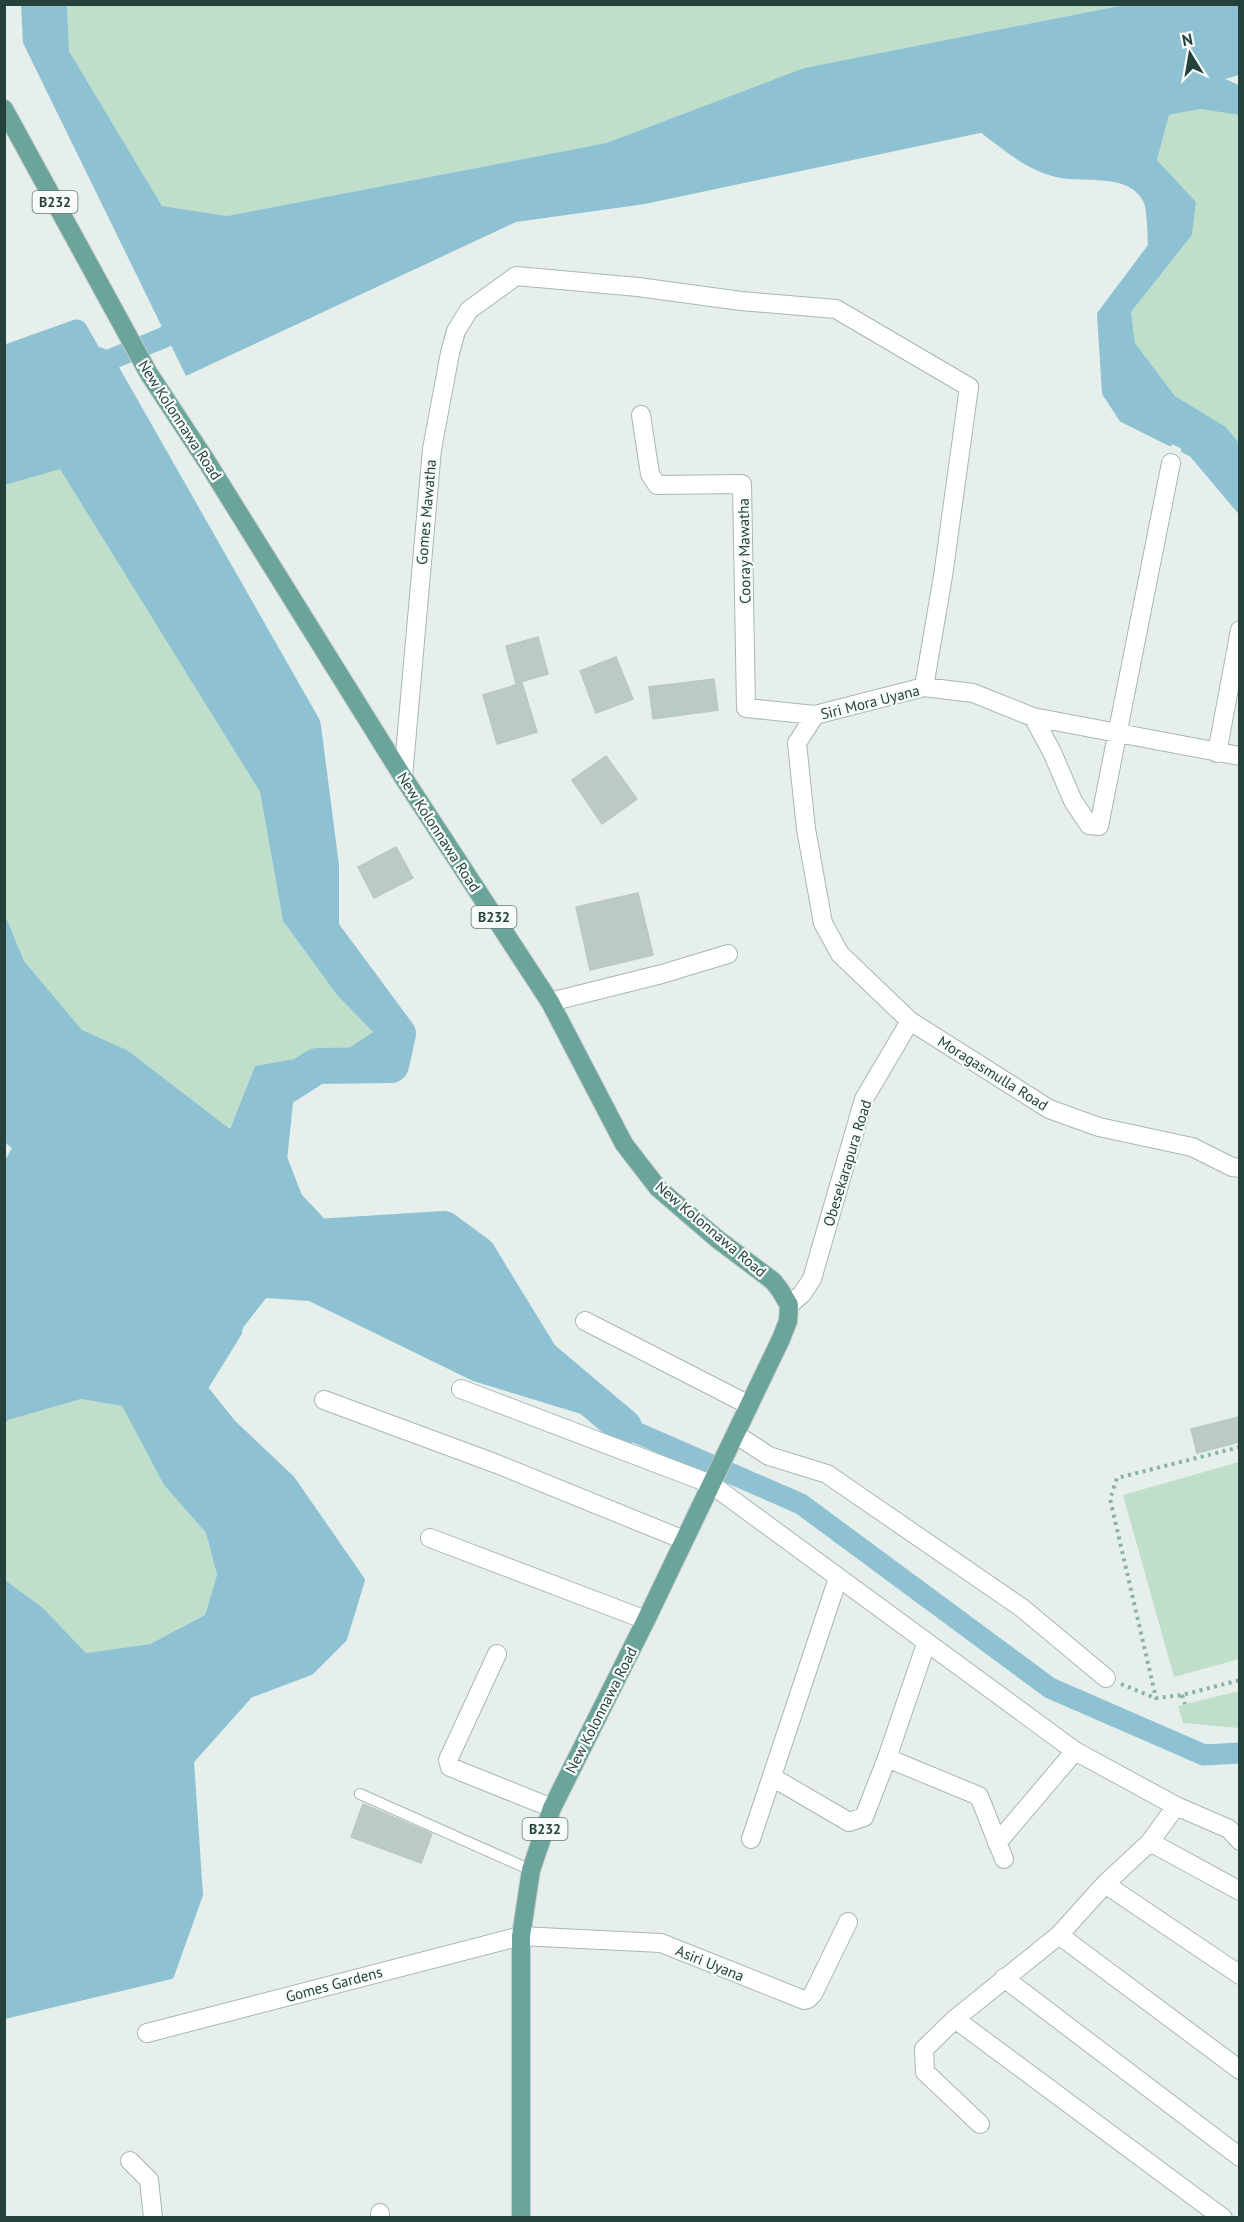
<svg xmlns="http://www.w3.org/2000/svg" width="1244" height="2222" viewBox="0 0 1244 2222" font-family="'PT Sans',sans-serif">
<rect width="100%" height="100%" fill="#e6efec"/>
<path fill="#bfdfcb" d="M67 5H1124L804 68 606 143 227 216 162 206 69 51Z
M1200 109 1239 115V443L1226 427 1175 396 1135 343 1131 312 1192 235 1196 202 1157 160 1169 115Z
M60 468 260 792 283 921 337 995 373 1032 346 1050 255 1066 230 1129 127 1050 82 1030 24 961 5 915V485Z
M81 1399 122 1406 164 1485 206 1533 217 1575 205 1615 150 1644 86 1653 43 1608 5 1580V1424L8 1420Z
M1239 1462V1659L1174 1677 1123 1495Z
M1239 1691V1728L1183 1723 1178 1706Z"/>
<path fill="#8ec2d3" d="M21 5H67L69 51 162 206 227 216 606 143 804 68 1124 5H1239V75L1225 79 1239 85V115L1200 109 1169 115 1157 160 1196 202 1192 235 1131 312 1135 343 1175 396 1226 427 1239 443V511L1192 454 1122 419 1105 393 1100 314 1151 247C1150 235 1151 210 1146 200 1131 170 1088 179 1061 175 1031 170 1008 149 985 132L645 204 516 222 186 376 23 43Z
M77 330 303 727 321 865V930L398 1034 391 1065 317 1066 276 1092 269 1160 286 1204 317 1237 444 1229 478 1254 541 1357 624 1427 473 1381 309 1301 266 1298 239 1333 206 1388 233 1423 292 1479 362 1580 344 1639 311 1672 250 1695 191 1761 200 1895 171 1976 5 2016V1580L43 1608 86 1653 150 1644 205 1615 217 1575 206 1533 164 1485 122 1406 81 1399 8 1420 5 1424 4 1162 12 1148 4 1142 5 915 24 961 82 1030 127 1050 230 1129 255 1066 346 1050 373 1032 337 995 283 921 260 792 60 469 5 485V356Z"/>
<g fill="none" stroke-linecap="round" stroke-linejoin="round">
<path stroke="#8ec2d3" stroke-width="6" d="M985 132C1008 149 1031 170 1061 175 1088 179 1131 170 1146 200 1151 210 1150 235 1151 246L1100 314 1105 393 1122 419 1170 443
M1184 450 1192 454 1240 511
M4 2016 171 1976 200 1895 191 1761 250 1695 311 1672 344 1639 362 1580 292 1479 233 1423 205 1388 239 1333 240 1327"/>
<path stroke="#8ec2d3" stroke-width="21" d="M4 356 77 330 97 365 165 337 185 319
M624 1427 801 1504 1050 1688 1204 1755 1240 1753"/>
<path stroke="#8ec2d3" stroke-width="36" d="M97 365 303 727 321 866V930L398 1034 391 1065 317 1066 276 1092 269 1160 286 1204 317 1237 444 1229 478 1254 541 1357 624 1427"/>
</g>
<path fill="#bbcac5" stroke="#b8c9c3" stroke-width="1.5" d="M538 637 548 674 516 683 506 646Z
M616 657 633 699 596 713 580 671Z
M714 679 718 710 653 719 649 687Z
M522 683 537 732 497 744 483 695Z
M606 756 637 799 602 824 572 780Z
M396 847 413 878 374 898 358 867Z
M638 893 653 955 590 970 576 907Z
M1239 1417V1442L1197 1453 1191 1429Z
M363 1804 432 1834 421 1863 351 1837Z"/>
<g fill="none" stroke-linecap="round" stroke-linejoin="round">
<defs>
<path id="lane" d="M360 1794 531 1870"/>
<path id="street" d="M641 415 650 474 657 485 742 484 746 708 815 715
M1033 717 1052 752 1073 801 1089 825 1099 826 1171 463
M1217 753 1240 630
M1240 756 1033 717 973 693 924 687 815 715 797 743 806 829 823 923 840 954 910 1021 1049 1109 1099 1127 1192 1147 1232 1167 1240 1168
M403 777 432 449 450 353 456 331 469 310 516 276 638 287 741 301 836 309 969 387 943 576 924 687
M550 1002 662 974 728 954
M789 1305 802 1294 812 1279 864 1099 910 1021
M585 1321 749 1405
M461 1389 711 1484 1075 1751 1176 1806 1229 1829 1240 1841
M324 1400 497 1464 684 1540
M735 1434 769 1456 827 1474 1022 1608 1106 1678
M430 1538 646 1620
M497 1654 448 1760 450 1767 552 1808
M887 1758 979 1796 1004 1859
M772 1777 849 1822 864 1817 887 1758 926 1644
M751 1839 838 1578
M1150 1842 1240 1891
M997 1843 1075 1751
M1105 1884 1240 1975
M1059 1935 1240 2070
M1004 1978 1240 2157
M955 2019 1223 2218
M147 2033 521 1936 661 1943 804 2000 808 1999 813 1994 848 1922
M980 2124 925 2072 924 2049 955 2019 1059 1935 1105 1884 1150 1842 1176 1806
M130 2161 149 2180 153 2218
M380 2218V2213"/>
<path id="primary" d="M4 109 149 374 207 462 403 777 550 1002 624 1144 658 1188 716 1238 773 1281 780 1290 789 1305 788 1321 781 1339 646 1620 552 1808 531 1870 521 1936V2218"/>
</defs>
<use href="#lane" stroke="#a8b7b4" stroke-width="12"/>
<use href="#street" stroke="#a8b7b4" stroke-width="20"/>
<use href="#primary" stroke="#c2cac8" stroke-width="20"/>
<path stroke="#86b2a9" stroke-width="4" stroke-dasharray="3 4.5" stroke-linecap="butt" d="M1240 1447 1117 1478 1110 1499 1156 1698 1182 1695 1240 1680
M1121 1684 1155 1698
M1182 1695 1185 1704"/>
<use href="#lane" stroke="#fff" stroke-width="10"/>
<use href="#street" stroke="#fff" stroke-width="18"/>
<use href="#primary" stroke="#6aa49b" stroke-width="18"/>
</g>
<g text-anchor="middle" dominant-baseline="central" stroke-width="4.5" stroke-linejoin="round" paint-order="stroke">
<g fill="#f7fbf9" stroke="#637975" stroke-width="1.5">
<rect x="32.5" y="191" width="45" height="22" rx="4.5"/>
<rect x="471.5" y="906" width="45" height="22" rx="4.5"/>
<rect x="522.5" y="1818" width="45" height="22" rx="4.5"/>
</g>
<g font-size="14" font-weight="bold" fill="#24413c">
<text x="55" y="202">B232</text>
<text x="494" y="917">B232</text>
<text x="545" y="1829">B232</text>
</g>
<g font-size="15" fill="#24413c" stroke="#f7fbf9">
<text transform="translate(180 420) rotate(57)">New Kolonnawa Road</text>
<text transform="translate(426 512) rotate(-85)">Gomes Mawatha</text>
<text transform="translate(744 551) rotate(-91)">Cooray Mawatha</text>
<text transform="translate(870 702) rotate(-14)">Siri Mora Uyana</text>
<text transform="translate(439 832) rotate(57)">New Kolonnawa Road</text>
<text transform="translate(993 1073) rotate(32)">Moragasmulla Road</text>
<text transform="translate(847 1163) rotate(-73)">Obesekarapura Road</text>
<text transform="translate(711 1229) rotate(40)">New Kolonnawa Road</text>
<text transform="translate(601 1710) rotate(-63)">New Kolonnawa Road</text>
<text transform="translate(710 1963) rotate(22)">Asiri Uyana</text>
<text transform="translate(334 1984) rotate(-15)">Gomes Gardens</text>
</g>
</g>
<rect width="1244" height="2222" fill="none" stroke="#24413c" stroke-width="12"/>
<g transform="translate(1190 54) rotate(349)" stroke="#f7fbf9" stroke-width="4.5" paint-order="stroke">
<path d="M0-4.5L10 22L0 15L-10 22Z" fill="#24413c"/>
<text y="-9" font-size="16" font-weight="bold" text-anchor="middle" fill="#24413c">N</text>
</g>
</svg>
